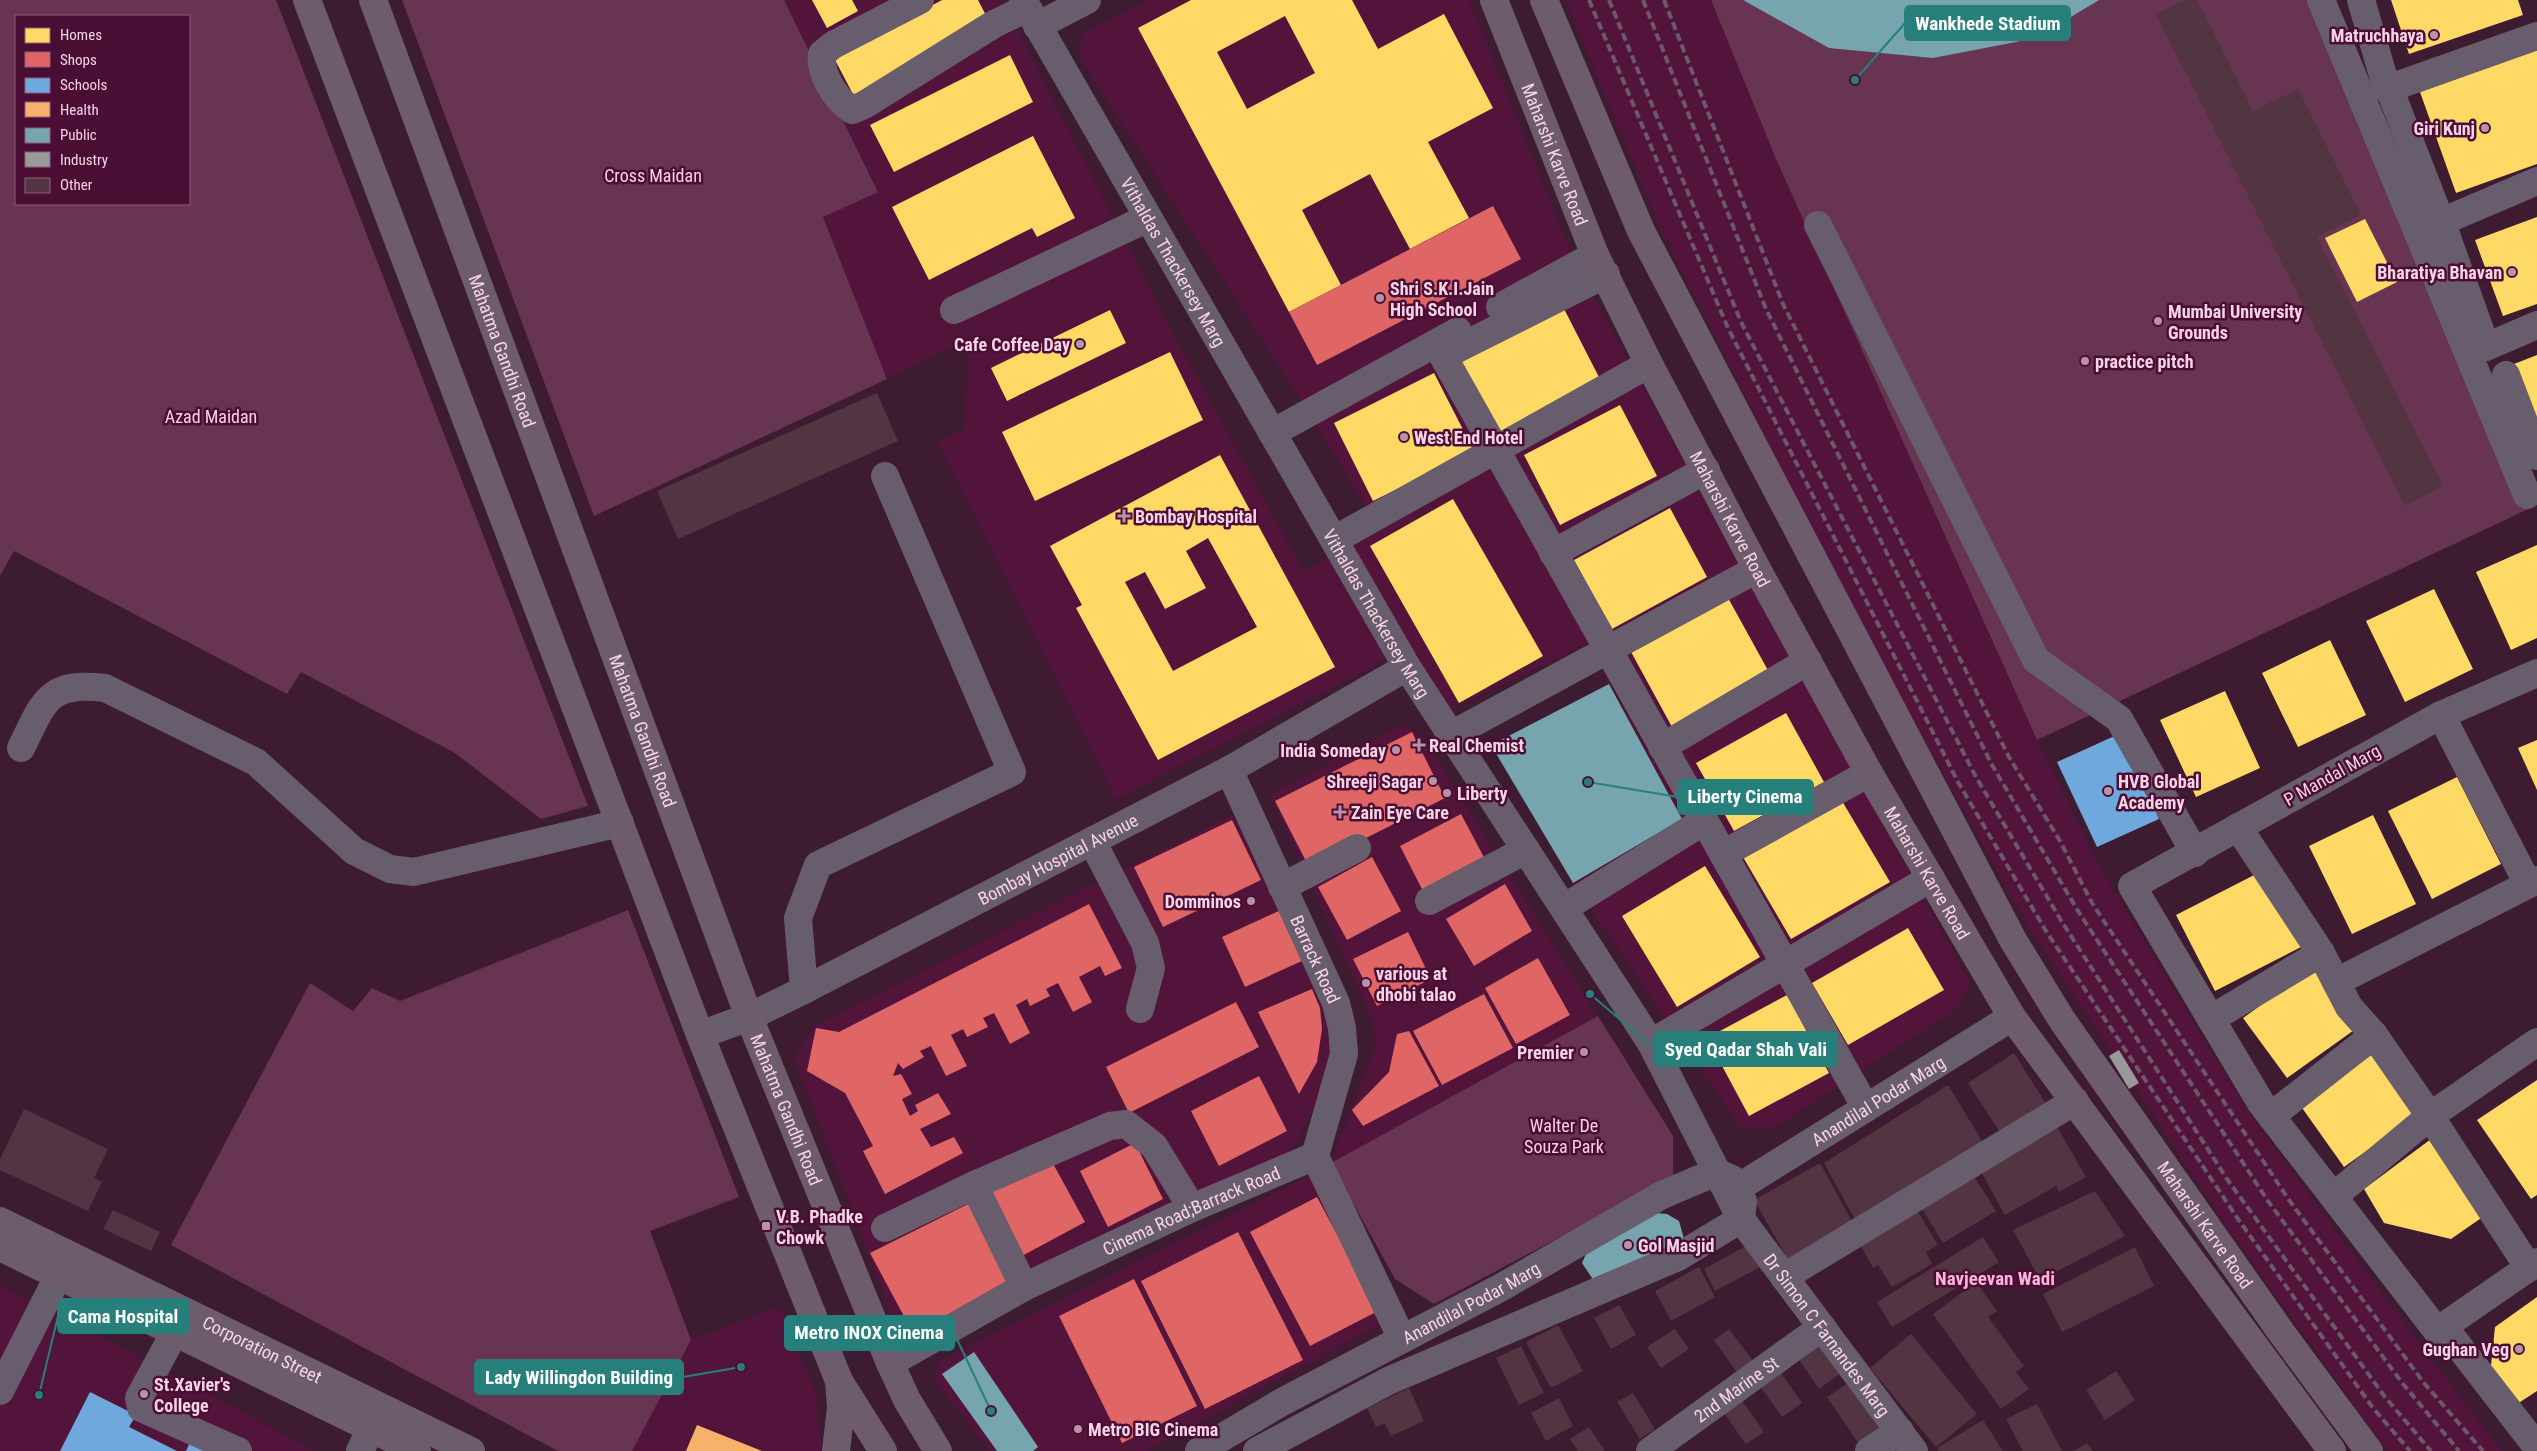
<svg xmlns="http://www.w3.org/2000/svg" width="2537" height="1451" viewBox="0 0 2537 1451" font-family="'Roboto Condensed',sans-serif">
<rect width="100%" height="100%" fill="#3d1b30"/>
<path fill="#53143b" d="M784 0H1002L1174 335 1304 572 1495 461 1373 518 1308 411 1080 59 1081 35 1151 0H1469L1578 269 1970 983 1957 1009 1774 1127H1740L1573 883 1682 819 1589 643 1448 711 1407 645 1364 671 1116 799 937 441 965 428 968 339 887 379 823 217 878 191Z
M1565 0H1711L1776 159 2037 740 2099 866 2247 1110 2415 1338 2502 1451H2389L2372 1430 2233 1236 2032 933 1851 608 1657 220Z
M1402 725 1421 735 1598 1016 1331 1163 1375 1047 1374 1023 1270 794Z
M1232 815 1245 826 1338 1019 1339 1051 1298 1141 1269 1171 920 1336 896 1326 794 1058 815 1025Z
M1309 1176 1385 1306 1377 1326 1146 1451H991L934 1380 939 1362Z
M0 1286 107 1340 315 1451H0Z
M780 1306 816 1394 822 1451H632L691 1340Z"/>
<path fill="#673452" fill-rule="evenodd" d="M0 0H276L588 806 541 819 455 753 301 672 287 694 14 551 0 576ZM16 16H189V204H16Z
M402 0H784L878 192 823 217 887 379 594 516Z
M1711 0H2336L2351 56 2537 483V505L2037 740 1776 159Z
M628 910 739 1197 650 1231 691 1340 632 1451H558L171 1245 310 983 353 1011 372 988 400 1001Z
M1598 1016 1673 1136V1177L1434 1304 1395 1279 1331 1163Z"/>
<path fill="#ffd966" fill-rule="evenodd" d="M812 0H852L858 11 827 28Z
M942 0H978L989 21 855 98 834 58Z
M1191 0H1352L1378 49 1444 14 1493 108 1428 142 1469 218 1410 249 1370 174 1302 210 1341 285 1289 312 1138 28ZM1285 16 1315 73 1247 109 1217 52Z
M2391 0H2518L2523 15 2409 54Z
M2537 50V164L2456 193 2420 92Z
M1010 55 1033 102 894 172 870 125Z
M1033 136 1075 218 1037 237 1032 228 929 280 892 207Z
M2537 217V304L2503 316 2475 240Z
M2365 219 2397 282 2357 302 2325 238Z
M1560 301 1603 385 1500 438 1456 355Z
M1110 310 1126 343 1007 401 991 368Z
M1170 352 1203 420 1035 501 1002 432Z
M2537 355V421L2514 364Z
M1434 373 1474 451 1373 501 1334 423Z
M1620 405 1657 476 1560 525 1524 455Z
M1220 455 1335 667 1158 760 1076 608 1082 605 1050 546ZM1208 538 1257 627 1173 671 1125 582 1145 572 1165 609 1206 588 1186 551Z
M1453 499 1543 656 1459 703 1370 546Z
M1670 508 1707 577 1612 629 1574 560Z
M2537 545V638L2511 650 2476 572Z
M2434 589 2473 669 2405 702 2366 621Z
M1727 596 1770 674 1672 727 1630 650Z
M2330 640 2366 715 2298 747 2262 673Z
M2225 691 2260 768 2196 797 2160 720Z
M1786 713 1824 782 1734 831 1696 763Z
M2537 740V790L2518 748Z
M2457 777 2501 864 2432 899 2388 811Z
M1842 801 1890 882 1791 939 1743 857Z
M2373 815 2416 904 2352 934 2309 846Z
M1705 866 1760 957 1677 1007 1622 916Z
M2264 870 2303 946 2215 991 2176 915Z
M1908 928 1944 990 1848 1045 1812 983Z
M2313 968 2357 1028 2287 1078 2243 1018Z
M1787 995 1829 1073 1749 1116 1707 1038Z
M2377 1051 2421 1112 2344 1167 2300 1105Z
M2537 1080V1195L2531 1199 2477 1120Z
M2431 1139 2487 1214 2451 1239 2384 1223 2364 1189Z
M2537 1297V1391L2517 1404 2490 1375 2495 1327Z"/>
<path fill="#e06666" d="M1493 206 1521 259 1317 365 1289 312Z
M1412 732 1445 798 1309 867 1275 801Z
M1461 814 1487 863 1425 895 1400 846Z
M1232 820 1261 880 1163 927 1134 867Z
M1372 857 1401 911 1347 940 1318 887Z
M1505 884 1532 931 1474 966 1446 919Z
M1089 904 1122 968 1105 976 1100 966 1079 977 1092 1002 1073 1012 1058 983 1046 989 1050 996 1030 1006 1027 999 1016 1005 1030 1033 1010 1044 994 1013 983 1018 988 1027 967 1037 963 1029 951 1035 967 1066 946 1076 931 1046 920 1051 924 1057 903 1069 898 1063 893 1076 901 1074 912 1094 902 1099 910 1116 918 1111 915 1105 938 1093 951 1114 920 1129 931 1147 954 1137 963 1153 885 1194 863 1151 873 1146 845 1093 807 1071 816 1028 839 1032Z
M1281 910 1304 960 1245 987 1222 937Z
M1408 932 1431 979 1377 1006 1353 959Z
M1538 958 1570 1015 1516 1044 1485 988Z
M1312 989 1320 1008 1322 1029 1317 1062 1299 1094 1258 1012Z
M1484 994 1513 1048 1442 1085 1413 1031Z
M1236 1002 1259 1047 1129 1113 1106 1067Z
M1409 1031 1439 1086 1363 1126 1352 1110 1389 1072 1397 1034Z
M1259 1076 1287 1131 1219 1166 1191 1111Z
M1135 1143 1163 1199 1108 1227 1080 1171Z
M1051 1160 1085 1222 1022 1256 988 1194Z
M1317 1197 1378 1311 1310 1346 1250 1232Z
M974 1201 1014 1280 925 1327 906 1320 870 1253Z
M1238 1232 1303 1360 1205 1409 1141 1281Z
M1134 1279 1197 1406 1122 1443 1059 1316Z"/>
<path fill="#6fa8dc" d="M2119 734 2159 819 2097 847 2057 762Z
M90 1392 136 1415 129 1427 177 1451H60Z
M190 1442 207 1451H186Z"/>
<path fill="#f6b26b" d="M697 1425 762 1451H686Z"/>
<path fill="#76a5af" d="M1743 0H2099L2036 38 1933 58 1829 48Z
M1609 684 1682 819 1573 883 1491 745Z
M1655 1213 1667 1214 1679 1221 1684 1239 1596 1284 1582 1263 1586 1254Z
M974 1352 1038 1447 1033 1451H997L942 1374Z"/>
<path fill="#999" d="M2119 1050 2139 1083 2129 1089 2109 1056Z"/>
<path fill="#523442" d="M2185 0H2197L2253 111 2298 89 2361 215 2317 237 2443 486 2405 506 2156 14Z
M877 393 898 441 678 539 657 491Z
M2014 1053 2048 1107 2002 1136 1968 1083Z
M1948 1085 1987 1149 1858 1225 1824 1163Z
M24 1109 108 1149 94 1178 102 1182 88 1211 0 1170V1159Z
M2057 1127 2086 1177 2059 1192 2056 1186 2005 1215 1980 1170Z
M1820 1163 1855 1227 1790 1263 1754 1200Z
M1973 1175 1996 1211 1943 1243 1921 1207Z
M2095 1191 2125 1236 2040 1280 2013 1230Z
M1913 1204 1938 1245 1926 1252 1932 1264 1892 1287 1878 1265 1873 1268 1856 1237Z
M113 1210 160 1232 151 1251 103 1229Z
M1983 1237 1999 1262 1892 1327 1877 1302Z
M1755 1241 1768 1263 1715 1291 1704 1269Z
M2135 1247 2154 1286 2062 1332 2043 1294Z
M1699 1267 1715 1297 1671 1321 1655 1291Z
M1976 1282 1997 1311 1988 1317 2024 1366 2016 1372 2029 1389 2001 1409 1933 1314Z
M1619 1305 1636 1335 1611 1349 1594 1318Z
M1558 1325 1583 1371 1551 1388 1526 1342Z
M1675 1329 1689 1349 1661 1368 1647 1347Z
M1729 1329 1754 1362 1738 1374 1714 1340Z
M1911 1334 1977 1414 1936 1447 1870 1368Z
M1816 1339 1840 1374 1819 1389 1795 1354Z
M1521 1346 1544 1393 1519 1405 1496 1358Z
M1779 1370 1802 1403 1782 1417 1758 1383Z
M2116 1371 2135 1400 2105 1420 2086 1390Z
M1851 1381 1883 1427 1859 1444 1827 1397Z
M1409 1388 1424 1421 1391 1436 1385 1423 1376 1427 1367 1408Z
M1633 1393 1655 1429 1640 1439 1617 1402Z
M1739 1396 1764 1432 1746 1444 1721 1409Z
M1559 1398 1573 1426 1546 1441 1531 1413Z
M2037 1404 2062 1451H2023L2006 1419Z
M1983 1420 2003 1451H1939L1937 1448Z
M1589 1427 1605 1451H1578L1570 1439Z
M2087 1443 2093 1451H2074Z"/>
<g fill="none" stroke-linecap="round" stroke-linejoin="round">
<g stroke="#685d6c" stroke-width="28">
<path d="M920 0 833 45 822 54C819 73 836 100 852 110L864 105 994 24 1027 8"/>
<path id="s1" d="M1023 0 1407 667 1651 1043 1741 1219 1914 1451"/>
<path d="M2321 0 2527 495"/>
<path d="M2361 0 2387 89 2537 36"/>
<path d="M1037 26 1087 0"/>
<path d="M2393 98 2441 222 2537 181"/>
<path d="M1818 225 2036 660 2119 719 2195 853"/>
<path d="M2444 229 2486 347 2537 325"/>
<path d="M1606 274 1443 356 1866 1108"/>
<path d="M1500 307 1595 255"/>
<path d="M954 310 1148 218"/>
<path d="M2506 375 2537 456"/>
<path d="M1272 433 1458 331"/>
<path d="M1334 540 1649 364"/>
<path d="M1553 553 1706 470"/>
<path d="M2537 673 2441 715 2132 886 2261 1103 2437 1331 2454 1340 2537 1447"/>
<path d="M2441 715 2528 884"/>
<path d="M1451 735 1757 569"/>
<path d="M1662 747 1808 661"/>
<path d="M21 748C44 702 47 681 105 688L256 762 354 851 390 869 414 872 620 823"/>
<path id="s2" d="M1229 770 1336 1003 1342 1028 1344 1054 1315 1156"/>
<path d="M2238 827 2321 953 2349 1007 2374 1035 2430 1116 2529 1268"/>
<path d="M1092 841 1145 943 1151 968 1140 1009"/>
<path d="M1723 854 1869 773"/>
<path d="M1282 887 1357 848"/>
<path d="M1429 901 1526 850"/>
<path d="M1564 908 1704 821"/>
<path d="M2336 982 2537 880"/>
<path d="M804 990 798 918 818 865 1012 772 885 476"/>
<path d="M2211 1019 2321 953"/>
<path id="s3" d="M700 1035 749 1017 804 990 1092 841 1229 770 1407 667"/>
<path d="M1651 1043 1931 878"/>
<path d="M2271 1116 2374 1035"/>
<path d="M1315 1156 1402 1339"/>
<path id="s4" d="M1744 1184 2012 1017"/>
<path d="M974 1185 1024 1287"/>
<path d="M2334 1196 2430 1116 2537 1042"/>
<path d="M885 1228 974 1185 1110 1126 1126 1124 1154 1146 1192 1208"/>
<path d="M1784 1277 2075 1101"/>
<path d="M2437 1331 2537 1262"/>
<path d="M175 1332 139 1398 141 1408 238 1451"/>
<path id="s5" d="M890 1363 1024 1287 1192 1208 1315 1156"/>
<path d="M0 1391 69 1255"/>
<path d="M360 1451 381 1408"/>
<path id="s6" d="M1199 1451 1282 1402 1500 1288 1662 1195 1716 1172 1732 1179"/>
<path d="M1257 1451 1390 1380 1678 1257 1741 1219 1743 1201"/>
<path id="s7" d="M1650 1451 1822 1327"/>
<path d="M1869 1451 1900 1431"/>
</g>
<g stroke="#6c5c6c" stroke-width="28">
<path d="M307 0 700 1035 839 1381 883 1451"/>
<path id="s8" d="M373 0 749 1017 890 1363 907 1400 938 1451"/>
<path id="s9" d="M1494 0 1595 255 1649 364 1757 569 1869 773 2012 1017 2332 1451"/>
<path id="s10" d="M1544 0 1641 231 2013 940 2062 1020 2281 1332 2369 1451"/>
<path id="s11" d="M0 1221 471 1451"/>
<path d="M0 1247 417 1451"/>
<path d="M836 1451 841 1407 839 1381"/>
</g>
<path stroke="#6c5968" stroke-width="4" stroke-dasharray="8 4" stroke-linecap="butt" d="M1589 0 1728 328 1958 782 2046 931 2238 1219 2373 1408 2410 1451
M1609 0 1741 322 1976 777 2062 922 2227 1179 2385 1397 2431 1451
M1643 0 1766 309 1992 765 2078 911 2268 1201 2403 1384 2459 1451
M1664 0 1783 304 2009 757 2060 841 2092 903 2289 1200 2424 1383 2483 1451"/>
</g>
<g fill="#b793a6" stroke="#4a0e34" stroke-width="2">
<circle cx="2434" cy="35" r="5"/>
<circle cx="2485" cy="128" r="5"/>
<circle cx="2512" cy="272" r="5"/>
<circle cx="1380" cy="298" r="5"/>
<circle cx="2158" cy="321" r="5"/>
<circle cx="1080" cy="344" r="5"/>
<circle cx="2085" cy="361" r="5"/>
<circle cx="1404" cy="437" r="5"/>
<path d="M1121.5 508.5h5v5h5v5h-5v5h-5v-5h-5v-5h5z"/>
<path d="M1416.5 737.5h5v5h5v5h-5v5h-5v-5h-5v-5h5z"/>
<circle cx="1396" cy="750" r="5"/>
<circle cx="1433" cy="781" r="5"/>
<circle cx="2108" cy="791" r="5"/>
<circle cx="1447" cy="793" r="5"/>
<path d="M1337.5 804.5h5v5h5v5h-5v5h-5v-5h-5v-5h5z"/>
<circle cx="1251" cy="901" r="5"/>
<circle cx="1366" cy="983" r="5"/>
<circle cx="1584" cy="1052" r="5"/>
<rect x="761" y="1221" width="10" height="10" rx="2.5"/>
<circle cx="1628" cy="1245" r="5"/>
<circle cx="2519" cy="1349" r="5"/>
<circle cx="144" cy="1394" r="5"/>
<circle cx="1078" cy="1429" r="5"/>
</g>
<g text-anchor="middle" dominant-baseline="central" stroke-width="5" stroke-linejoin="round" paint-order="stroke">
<g font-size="18" font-weight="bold" fill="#f9d3e6" stroke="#4a0e34" text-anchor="start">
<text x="2424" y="35" text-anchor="end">Matruchhaya</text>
<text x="2475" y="128" text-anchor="end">Giri Kunj</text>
<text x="2502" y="272" text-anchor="end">Bharatiya Bhavan</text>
<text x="1390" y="288">Shri S.K.I.Jain<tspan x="1390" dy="21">High School</tspan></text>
<text x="2168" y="311">Mumbai University<tspan x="2168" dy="21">Grounds</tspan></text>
<text x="1070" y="344" text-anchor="end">Cafe Coffee Day</text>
<text x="2095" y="361">practice pitch</text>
<text x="1414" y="437">West End Hotel</text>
<text x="1135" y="516">Bombay Hospital</text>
<text x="1429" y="745">Real Chemist</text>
<text x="1386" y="750" text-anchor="end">India Someday</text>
<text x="1423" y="781" text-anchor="end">Shreeji Sagar</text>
<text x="2118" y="781">HVB Global<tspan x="2118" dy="21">Academy</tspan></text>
<text x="1457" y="793">Liberty</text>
<text x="1351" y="812">Zain Eye Care</text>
<text x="1241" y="901" text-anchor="end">Domminos</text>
<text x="1376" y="973">various at<tspan x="1376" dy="21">dhobi talao</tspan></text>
<text x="1574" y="1052" text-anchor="end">Premier</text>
<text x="776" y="1216">V.B. Phadke<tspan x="776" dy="21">Chowk</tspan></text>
<text x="1638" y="1245">Gol Masjid</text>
<text x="2509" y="1349" text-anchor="end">Gughan Veg</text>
<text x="154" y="1384">St.Xavier's<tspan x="154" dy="21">College</tspan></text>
<text x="1088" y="1429">Metro BIG Cinema</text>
</g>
<g font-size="18" fill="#f9d3e6" stroke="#4a0e34">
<text stroke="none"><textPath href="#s9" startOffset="166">Maharshi Karve Road</textPath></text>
<text stroke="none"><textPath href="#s1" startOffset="302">Vithaldas Thackersey Marg</textPath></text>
<text stroke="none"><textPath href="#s8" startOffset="374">Mahatma Gandhi Road</textPath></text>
<text stroke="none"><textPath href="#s9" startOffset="571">Maharshi Karve Road</textPath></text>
<text stroke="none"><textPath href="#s1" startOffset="708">Vithaldas Thackersey Marg</textPath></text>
<text stroke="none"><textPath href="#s8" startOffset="779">Mahatma Gandhi Road</textPath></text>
<text transform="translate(2332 775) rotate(-29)">P Mandal Marg</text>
<text stroke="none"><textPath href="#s3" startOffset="399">Bombay Hospital Avenue</textPath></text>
<text stroke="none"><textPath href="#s9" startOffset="976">Maharshi Karve Road</textPath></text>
<text stroke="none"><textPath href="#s2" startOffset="208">Barrack Road</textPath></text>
<text stroke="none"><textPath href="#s4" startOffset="158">Anandilal Podar Marg</textPath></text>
<text stroke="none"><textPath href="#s8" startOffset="1184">Mahatma Gandhi Road</textPath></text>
<text stroke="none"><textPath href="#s5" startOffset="338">Cinema Road;Barrack Road</textPath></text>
<text stroke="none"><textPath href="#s10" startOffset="1395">Maharshi Karve Road</textPath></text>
<text stroke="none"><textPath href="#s6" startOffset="310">Anandilal Podar Marg</textPath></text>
<text stroke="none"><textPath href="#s1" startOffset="1560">Dr Simon C Farnandes Marg</textPath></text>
<text stroke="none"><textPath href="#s11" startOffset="292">Corporation Street</textPath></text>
<text stroke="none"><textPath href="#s7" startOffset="106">2nd Marine St</textPath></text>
</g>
<g font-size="18" fill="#fad1e6" stroke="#4a0e34">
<text x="653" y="175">Cross Maidan</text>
<text x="211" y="416">Azad Maidan</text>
<text x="1564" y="1125">Walter De<tspan x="1564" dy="21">Souza Park</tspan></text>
</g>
<g font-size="19" font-weight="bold" fill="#fdb3da" stroke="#4a0e34">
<text x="1995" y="1278">Navjeevan Wadi</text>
</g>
</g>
<path fill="none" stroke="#267f7a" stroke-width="2" d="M1855 80L1905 23M1588 782L1678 797M1590 994L1655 1049M39 1395L58 1316M991 1411L954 1333M741 1367L683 1377"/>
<g fill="#267f7a" stroke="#4a0e34" stroke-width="2">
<circle cx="1855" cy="80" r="5"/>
<circle cx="1588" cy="782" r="5"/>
<circle cx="1590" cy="994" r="5"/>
<circle cx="39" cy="1395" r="5"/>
<circle cx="991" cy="1411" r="5"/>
<circle cx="741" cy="1367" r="5"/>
</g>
<g fill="#267f7a" stroke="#267f7a" stroke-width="2">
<rect x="1905" y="6" width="165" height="34" rx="5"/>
<rect x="1678" y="780" width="135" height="34" rx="5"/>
<rect x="1655" y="1032" width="182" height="34" rx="5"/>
<rect x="58" y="1299" width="131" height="34" rx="5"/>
<rect x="785" y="1316" width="169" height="34" rx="5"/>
<rect x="475" y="1360" width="208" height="34" rx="5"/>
</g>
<g font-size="19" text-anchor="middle" font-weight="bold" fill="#fff">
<text x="1988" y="30">Wankhede Stadium</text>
<text x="1745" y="803">Liberty Cinema</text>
<text x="1746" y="1056">Syed Qadar Shah Vali</text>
<text x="123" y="1323">Cama Hospital</text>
<text x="869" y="1339">Metro INOX Cinema</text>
<text x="579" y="1384">Lady Willingdon Building</text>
</g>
<rect x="15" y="15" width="175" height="190" fill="#4a0e34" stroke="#905d7b"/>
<rect x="25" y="28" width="25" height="15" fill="#ffd966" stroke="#905d7b"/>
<text x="60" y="40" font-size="15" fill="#f9d3e6">Homes</text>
<rect x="25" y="52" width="25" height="15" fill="#e06666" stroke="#905d7b"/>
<text x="60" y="65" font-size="15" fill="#f9d3e6">Shops</text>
<rect x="25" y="78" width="25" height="15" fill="#6fa8dc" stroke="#905d7b"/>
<text x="60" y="90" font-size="15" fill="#f9d3e6">Schools</text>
<rect x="25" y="102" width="25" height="15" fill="#f6b26b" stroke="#905d7b"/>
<text x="60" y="115" font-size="15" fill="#f9d3e6">Health</text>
<rect x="25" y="128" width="25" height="15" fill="#76a5af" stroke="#905d7b"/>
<text x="60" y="140" font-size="15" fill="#f9d3e6">Public</text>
<rect x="25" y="152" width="25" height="15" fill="#999999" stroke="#905d7b"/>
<text x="60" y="165" font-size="15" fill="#f9d3e6">Industry</text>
<rect x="25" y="178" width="25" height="15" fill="#523442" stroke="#905d7b"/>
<text x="60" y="190" font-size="15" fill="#f9d3e6">Other</text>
</svg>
